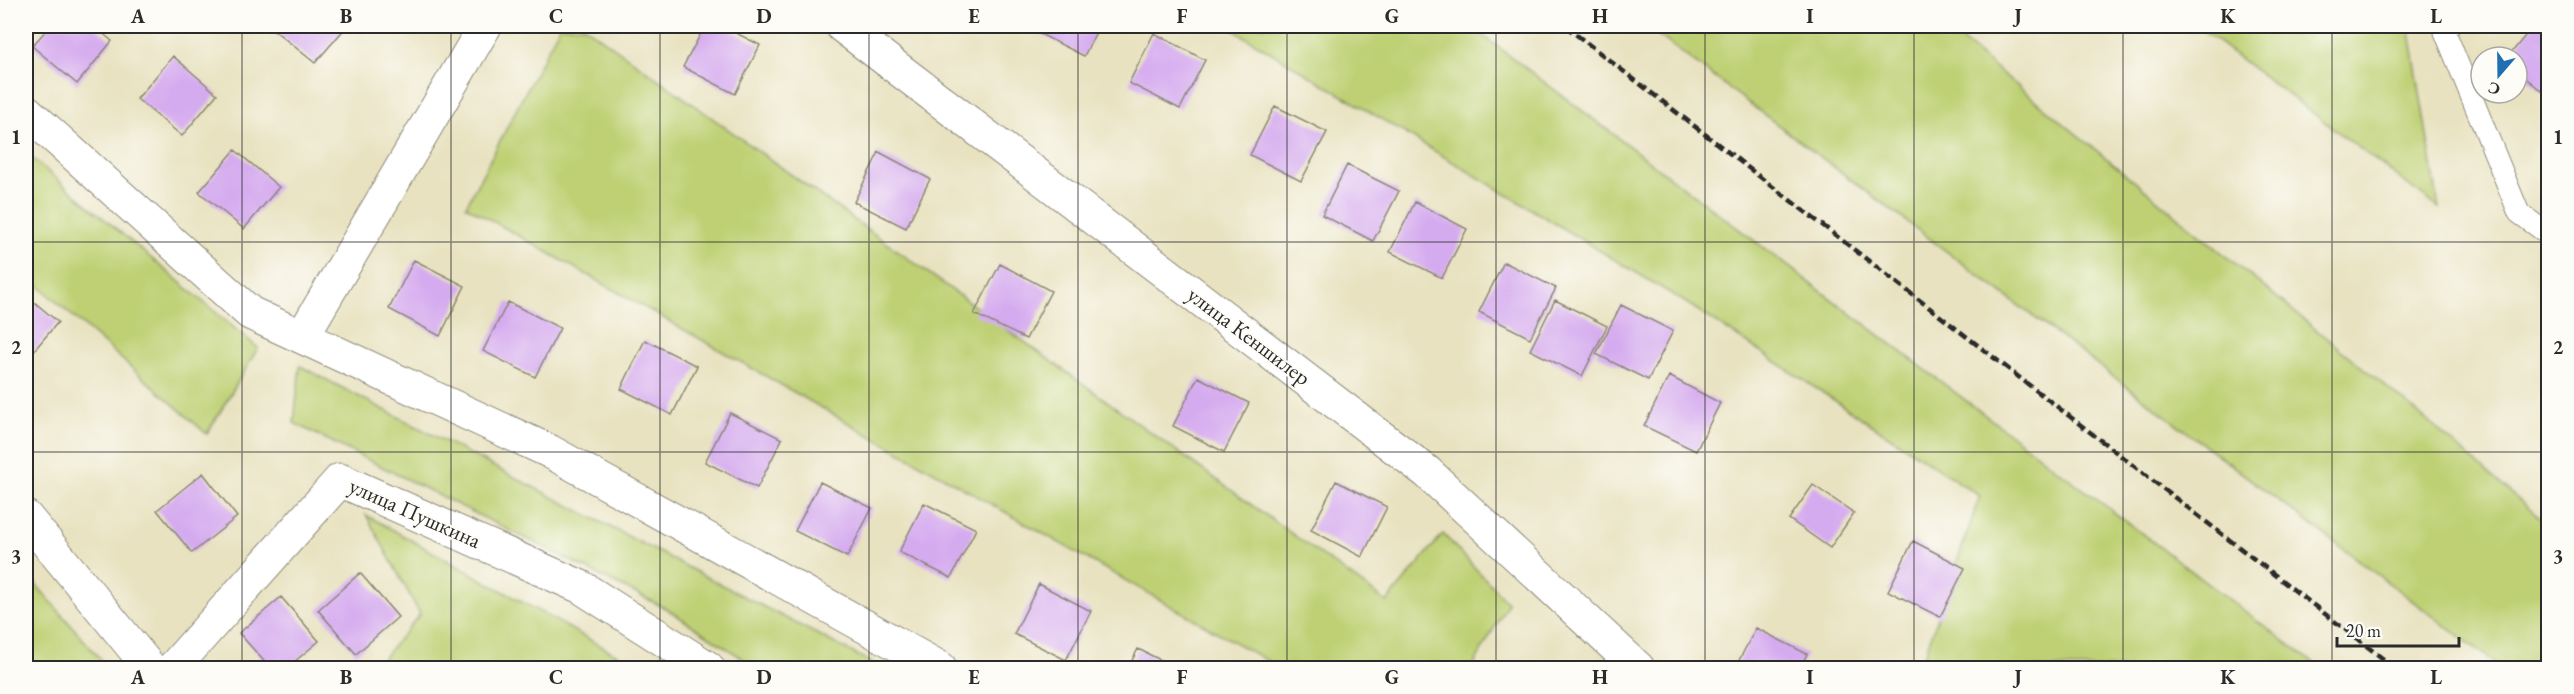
<svg xmlns="http://www.w3.org/2000/svg" width="2574" height="694" viewBox="0 0 2574 694" font-family="'EB Garamond',serif">
<rect width="100%" height="100%" fill="#fdfcf7"/>
<filter id="ink" filterUnits="userSpaceOnUse"><feTurbulence type="fractalNoise" baseFrequency=".0167" numOctaves="2"/><feDisplacementMap in="SourceGraphic" scale="12" xChannelSelector="R" yChannelSelector="G"/><feConvolveMatrix kernelMatrix="1 2 1 2 8 2 1 2 1" color-interpolation-filters="sRGB"/></filter>
<filter id="wash" filterUnits="userSpaceOnUse"><feTurbulence type="fractalNoise" baseFrequency=".008" numOctaves="4" result="noise"/><feDisplacementMap in="SourceGraphic" scale="24" xChannelSelector="R" yChannelSelector="G"/><feGaussianBlur stdDeviation="1.35" result="paint"/><feColorMatrix in="noise" values="0 0 0 0 0 0 0 0 0 0 0 0 0 0 0 0 0 1.4 0 .05"/><feComposite in="paint" operator="in"/></filter>
<g filter="url(#wash)">
<rect width="100%" height="100%" fill="#e8e2c0"/>
<path fill="#bed073" stroke="#747e4f" stroke-width="1.5" d="M560 26H584L1387 602 1443 534 1508 603 1472 668H1280L466 206Z
M1227 26H1470L2320 668H1920L1980 496 1685 302Z
M1646 26H1944L2411 407 2548 525V668H2502Z
M2197 26H2409L2439 208Z
M26 153 258 348 207 434 26 275Z
M300 366 882 668H757L667 609 294 423Z
M366 515 621 657 619 668H375L420 614Z
M26 573 108 668H26Z"/>
<g id="blocks">
<path fill="#d5abef" d="M50 26H94L112 41 77 84 32 46Z
M269 26H347L315 63Z
M705 26H722L760 45 735 94 683 67Z
M1034 26H1099L1084 56 1032 30Z
M2533 26H2548V96L2517 71V57H2508Z
M1154 33 1205 60 1180 109 1129 83Z
M173 56 217 94 182 136 137 99Z
M1275 106 1327 132 1301 181 1250 155Z
M235 150 279 187 244 229 199 192Z
M879 152 930 179 906 228 854 202Z
M1347 165 1399 191 1373 241 1322 215Z
M1415 202 1467 229 1442 278 1390 252Z
M414 260 465 286 440 336 389 309Z
M1504 262 1556 288 1530 338 1479 312Z
M1000 264 1051 291 1026 339 974 314Z
M26 295 58 322 26 360Z
M1555 300 1607 326 1582 376 1530 350Z
M508 302 560 328 535 377 483 351Z
M1621 305 1673 331 1648 380 1596 354Z
M645 340 697 366 672 415 621 389Z
M1669 376 1720 403 1696 451 1644 426Z
M1198 377 1249 403 1224 452 1173 426Z
M730 413 782 439 757 488 705 462Z
M203 473 237 517 192 553 157 510Z
M1336 481 1387 507 1362 557 1311 530Z
M820 482 872 508 847 557 795 531Z
M1813 485 1854 513 1830 548 1789 519Z
M924 503 976 529 951 578 899 552Z
M1913 541 1965 568 1940 617 1888 591Z
M360 573 398 617 356 654 318 610Z
M1039 584 1091 611 1066 660 1014 634Z
M281 597 319 641 287 668H270L239 633Z
M1756 628 1807 654 1800 668H1735Z
M1138 649 1177 668H1128Z"/>
</g>
</g>
<g filter="url(#ink)">
<use href="#blocks" fill-opacity="0" stroke="#8a8676" stroke-width="1.5"/>
<g fill="none" stroke-linecap="round" stroke-linejoin="round">
<defs>
<path id="service" d="M2449 26 2445 32 2519 213 2548 234"/>
<path id="minor" d="M842 26 1427 472 1638 668
M26 111 250 313 549 451 940 668
M302 337 485 26
M26 517 150 668
M173 668 340 480 581 587 708 668"/>
</defs>
<use href="#service" stroke="#8a8676" stroke-width="23"/>
<use href="#minor" stroke="#8a8676" stroke-width="35"/>
<use href="#service" stroke="#fff" stroke-width="21"/>
<use href="#minor" stroke="#fff" stroke-width="33"/>
<path stroke="#2b2b2b" stroke-width="4.5" stroke-dasharray="9 4.5" stroke-linecap="butt" d="M1565 26 2395 668"/>
</g>
</g>
<path fill="none" stroke="#2b2b2b" stroke-width="1.5" stroke-opacity="0.55" d="M242 26V668M451 26V668M660 26V668M869 26V668M1078 26V668M1287 26V668M1496 26V668M1705 26V668M1914 26V668M2123 26V668M2332 26V668M26 242H2548M26 452H2548"/>
<g text-anchor="middle" dominant-baseline="central" stroke-width="4.5" stroke-linejoin="round" paint-order="stroke">
<g font-size="22" fill="#2b2b2b" stroke="#fdfcf7">
<text transform="translate(1249 336) rotate(37)">улица Кеншилер</text>
<text transform="translate(415 513) rotate(24)">улица Пушкина</text>
</g>
</g>
<rect width="2574" height="694" fill="none" stroke="#fdfcf7" stroke-width="66"/>
<g transform="translate(2499 75) rotate(200)"><circle r="28" fill="#fdfcf7" stroke="#a9a8a5" stroke-width="1.5"/>
<path d="M0-4.5L10 22L0 15L-10 22Z" fill="#1f6fb2"/>
<text y="-9" font-size="16" font-weight="bold" text-anchor="middle" fill="#2b2b2b">С</text>
</g>
<path d="M2337 637v9h122v-9" fill="none" stroke="#2b2b2b" stroke-width="3"/>
<text x="2346" y="637" font-size="18" fill="#2b2b2b" stroke="#fdfcf7" stroke-width="4.5" paint-order="stroke">20 m</text>
<rect x="33" y="33" width="2508" height="628" fill="none" stroke="#2b2b2b" stroke-width="2"/>
<g font-size="20" text-anchor="middle" font-weight="bold" fill="#2b2b2b">
<text x="138" y="23">A</text>
<text x="346" y="23">B</text>
<text x="556" y="23">C</text>
<text x="764" y="23">D</text>
<text x="974" y="23">E</text>
<text x="1182" y="23">F</text>
<text x="1392" y="23">G</text>
<text x="1600" y="23">H</text>
<text x="1810" y="23">I</text>
<text x="2018" y="23">J</text>
<text x="2228" y="23">K</text>
<text x="2436" y="23">L</text>
<text x="16" y="144">1</text>
<text x="2558" y="144">1</text>
<text x="16" y="354">2</text>
<text x="2558" y="354">2</text>
<text x="16" y="563">3</text>
<text x="2558" y="563">3</text>
<text x="138" y="684">A</text>
<text x="346" y="684">B</text>
<text x="556" y="684">C</text>
<text x="764" y="684">D</text>
<text x="974" y="684">E</text>
<text x="1182" y="684">F</text>
<text x="1392" y="684">G</text>
<text x="1600" y="684">H</text>
<text x="1810" y="684">I</text>
<text x="2018" y="684">J</text>
<text x="2228" y="684">K</text>
<text x="2436" y="684">L</text>
</g>
</svg>
